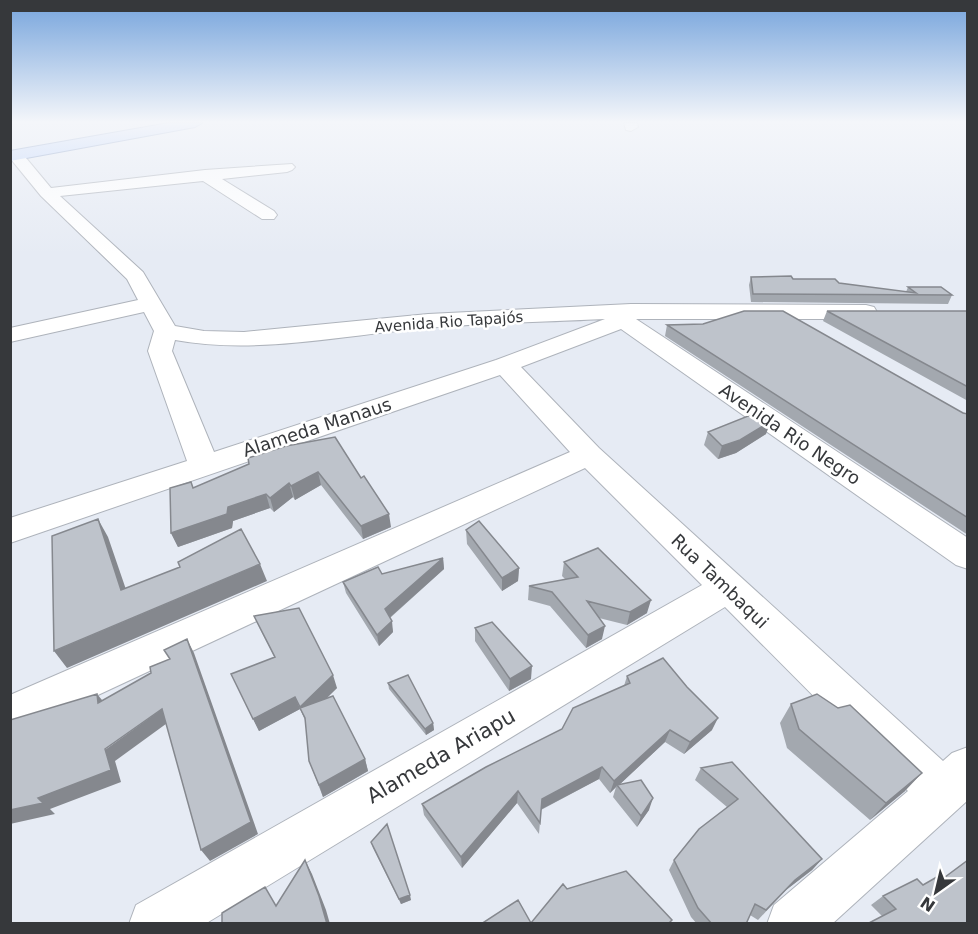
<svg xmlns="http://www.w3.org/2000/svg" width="978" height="934" viewBox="0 0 978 934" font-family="'DejaVu Sans',sans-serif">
<rect width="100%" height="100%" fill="#e6ebf4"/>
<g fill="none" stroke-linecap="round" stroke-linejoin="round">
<defs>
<path id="minor" d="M624 123H637L638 127 631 131 626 130Z
M16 151 21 152 51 188 205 170 292 164 295 167 292 170 287 172 222 179 274 211 277 215 274 219H262L203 181 60 196 143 272 175 326 204 331 244 332 428 314 631 304 866 305 874 307 877 312 874 317 866 319H636L968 538V569L956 565 621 329 521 367 599 448 943 761 952 753 968 747V800L832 924H767L774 905 908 791 725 607 205 924H129L136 905 702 585 585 468 10 736V695L570 452 500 375 10 543V518L187 461 148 351 154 331 144 312 10 342V328L138 300 127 279 41 196 10 158 11 152ZM605 319 496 360 214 452 172 351 175 340C257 355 344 335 426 328 485 323 545 322 605 319Z"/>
<path id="major" d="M169 123H202L195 127 10 161V151Z"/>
</defs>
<use href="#minor" stroke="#aeb3bb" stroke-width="2"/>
<use href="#major" stroke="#6b87b8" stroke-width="2"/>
<use href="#minor" fill="#fff" fill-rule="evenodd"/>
<use href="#major" fill="#b8d0fd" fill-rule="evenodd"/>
</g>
<path fill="#a3a8af" d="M751 277 793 279 839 283 906 292 908 287 952 295 948 304 751 302 749 285Z
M827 311H968V401L823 321Z
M667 325 968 414V535L665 336Z
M708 432 766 434 736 453 718 459 704 445Z
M286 446 391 527 363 539 321 485 295 500 293 497 274 512 270 508 233 521 232 528 178 547 171 533 191 482 193 488 249 464Z
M466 530 519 568 518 581 502 591 467 544Z
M443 558 444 569 390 618 393 632 379 646 346 593 343 582 382 574Z
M564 562 647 613 627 625 599 618 602 639 586 648 550 606 528 600 529 586 566 580 562 576Z
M254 616 337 688 326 698 365 759 368 771 323 797 309 761 306 722 300 709 259 731 237 686 274 657 260 629Z
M475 628 531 679 509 691 475 641Z
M627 676 712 730 684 754 665 742 619 785 649 810 637 827 613 797 616 787 610 793 599 779 541 810 539 834 517 803 462 868 424 815 422 804 562 729 624 686Z
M388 683 433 723 434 730 426 735 389 689Z
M791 704 905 791 870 820 787 748 780 723Z
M701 768 822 859 812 870 786 890 758 920 750 915 746 924H697L691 917 669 870 674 860 727 807 695 780Z
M371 842 411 900 401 904 373 848Z
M945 877 968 924 882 916 871 905 883 896 923 885Z"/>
<path fill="#85888e" d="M771 421 766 434 736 453 718 459 722 446Z
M318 472 321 485 295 500 291 486Z
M289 483 293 497 274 512 270 498Z
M266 494 270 508 233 521 232 528 178 547 171 533 228 507Z
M389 514 391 527 363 539 361 526Z
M98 519 108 537 132 607 121 590Z
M443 558 444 569 387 620 385 609Z
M260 564 267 581 67 668 54 651Z
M519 568 518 581 502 591V578Z
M651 600 647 613 627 625 630 612Z
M392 621 393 632 379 646 377 635Z
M605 626 602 639 586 648 588 635Z
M187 639 194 653 258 834 210 861 201 850Z
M532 666 531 679 509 691 510 679Z
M333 675 337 688 306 719 300 708 305 720 300 707Z
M97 694 107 706 98 703Z
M295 697 300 709 259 731 253 719Z
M162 709 170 721 115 761 121 782 50 809 55 814 10 824V810L38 798Z
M718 718 712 730 684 754 690 742Z
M433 723 434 730 426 735 425 729Z
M670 730 665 742 618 786 617 785 616 787 610 793 614 781Z
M365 759 368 771 323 797 319 785Z
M602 767 599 779 540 810 542 799Z
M922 773 905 791 870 820 886 803Z
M518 791 517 803 462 868 461 857Z
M653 798 649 810 637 827 641 816Z
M822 859 812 870 786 890 758 920 795 880Z
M305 860 312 874 326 910 330 924H327Z
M410 895 411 900 401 904 399 899Z"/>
<path fill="#bec3cb" stroke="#85888e" stroke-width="1.5" d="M791 276 793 279H835L839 283 916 293 908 287H941L952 295 753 294 751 277Z
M744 311H783L963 413 968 414V518L667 325 703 324Z
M827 311H968V387Z
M758 412 771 421 740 440 722 446 708 432Z
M335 437 361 478 364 476 389 514 361 526 318 472 291 486 289 483 270 498 266 494 228 507 227 514 171 533 170 488 191 482 193 488 249 464 248 458 286 446Z
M98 519 121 590 180 567 178 562 241 529 260 564 54 651 52 536Z
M479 521 519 568 502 578 466 530Z
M598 548 651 600 630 612 587 601 605 626 588 635 552 592 529 586 578 577 564 562Z
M443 558 385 609 392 621 377 635 343 582 378 567 382 574Z
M299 608 333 675 300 707 295 697 253 719 231 674 275 657 254 616Z
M492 622 532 666 510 679 475 628Z
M187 639 251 822 201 850 162 709 105 749 111 770 38 798 43 803 10 810V720L97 694 98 703 151 673 150 667 170 659 164 650Z
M663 658 687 687 718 718 690 742 670 730 614 781 602 767 542 799 540 823 518 791 461 857 422 804 486 767 562 729 573 708 630 683 627 676Z
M408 675 433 723 425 729 388 683Z
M817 694 838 708 850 705 922 773 886 803 799 729 791 704Z
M333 696 365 759 319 785 309 761 305 718 300 708Z
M732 762 822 859 795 880 766 910 755 904 746 924H712L698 908 674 860 699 829 738 799 701 768Z
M641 780 653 798 641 816 617 785Z
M387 824 410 895 399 899 371 842Z
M305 860 319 896 327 924H222V913L265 887 276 906Z
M968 860V924H867L896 909 883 896 917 879 923 885 942 874 945 877Z
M626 871 672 920 668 924H481L518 900 531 923 563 884 567 889Z"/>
<linearGradient id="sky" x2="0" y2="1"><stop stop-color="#76a4dc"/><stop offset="0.48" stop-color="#f4f6fa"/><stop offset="1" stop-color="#f4f6fa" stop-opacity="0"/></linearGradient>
<rect width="978" height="254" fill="url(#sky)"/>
<g text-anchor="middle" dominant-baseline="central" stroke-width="5" stroke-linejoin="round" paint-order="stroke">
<g font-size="15" fill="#36383b" stroke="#fff">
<text transform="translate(449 322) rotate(-4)">Avenida Rio Tapajós</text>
</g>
<g font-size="18" fill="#36383b" stroke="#fff">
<text transform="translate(317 427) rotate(-18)">Alameda Manaus</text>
<text transform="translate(790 434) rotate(34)">Avenida Rio Negro</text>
<text transform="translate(720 581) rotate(44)">Rua Tambaqui</text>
</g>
<g font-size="21" fill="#36383b" stroke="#fff">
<text transform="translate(441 756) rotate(-30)">Alameda Ariapu</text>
</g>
</g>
<rect width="978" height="934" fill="none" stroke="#36383b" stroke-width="24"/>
<g transform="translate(936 892) rotate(214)" stroke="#ffffff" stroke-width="4.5" paint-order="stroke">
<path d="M0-4.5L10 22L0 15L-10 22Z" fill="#36383b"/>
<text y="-9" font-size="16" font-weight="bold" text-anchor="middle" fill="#36383b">N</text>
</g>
</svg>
